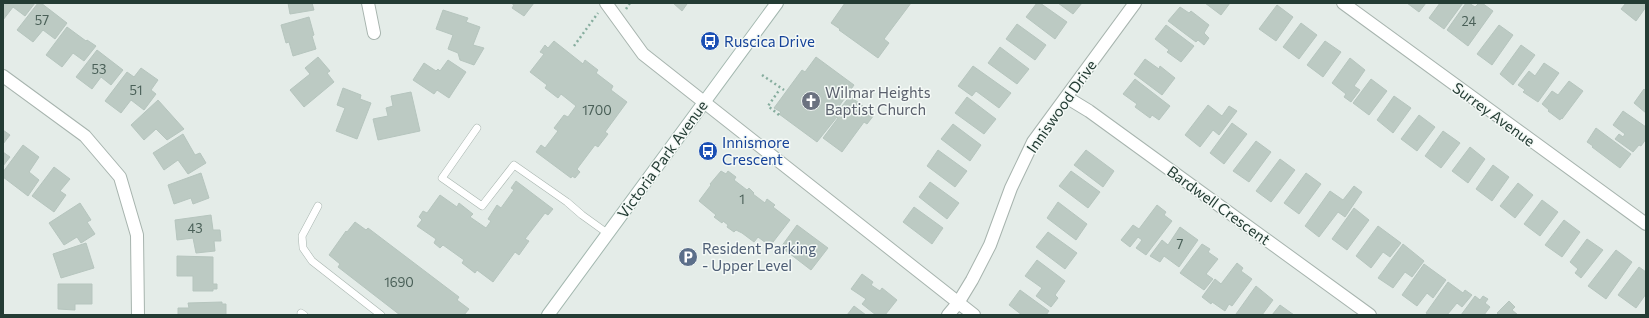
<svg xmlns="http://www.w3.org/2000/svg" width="1649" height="318" viewBox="0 0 1649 318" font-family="Commissioner,sans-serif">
<rect width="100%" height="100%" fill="#e4ece8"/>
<path fill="#bccac3" stroke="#b6c5be" d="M3 3H35L25 16 13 7 3 20Z
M38 3H41L67 23 55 39 43 30 33 42 17 30Z
M288 3H312L314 10 290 14Z
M511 3H534L524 16 512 8 514 5Z
M673 3H686L687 4 682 11Z
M845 3H911L884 39 889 43 878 58 839 30 840 29 831 23Z
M1037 3H1040L1067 22 1055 39 1026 17Z
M1058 3H1082L1073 14Z
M1205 3H1230L1221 15Z
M1407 3H1426L1419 12Z
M1440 3H1463L1444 29 1429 18Z
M1466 3H1469L1475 7 1479 3H1482L1493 11 1468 46 1447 30Z
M1626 3H1646V7L1636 21 1621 9Z
M1277 5 1293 17 1276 41 1259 29Z
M1180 7 1189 13 1191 11 1209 25 1204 33 1209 38 1204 45 1198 40 1196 42 1168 21Z
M443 10 468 18 466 22 480 27 473 45 484 48 474 65 460 60 458 53 448 49 453 35 436 29Z
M309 17 314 35 312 36 316 49 293 56 289 42 286 43 281 25Z
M1301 23 1317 35 1299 59 1283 47Z
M1017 24 1046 45 1035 60 1006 39Z
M1166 25 1194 46 1181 62 1167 52 1169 50 1155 39Z
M1499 25 1513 35 1492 65 1477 54Z
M67 27 86 41 87 40 96 46 84 61 73 53 62 67 46 55Z
M554 41 583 64 585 60 598 70 596 73 613 86 611 90 627 102 605 132 608 134 598 147 595 145 577 169 580 172 575 178 572 176 571 178 536 152 541 145 545 148 558 131 554 128 564 115 568 117 576 106 561 94 558 98 545 88 547 85 530 72 544 54 540 52 545 45 548 48Z
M1325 41 1341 52 1323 77 1307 65Z
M1521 45 1535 55 1513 85 1500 74Z
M1000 47 1029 69 1017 84 988 63Z
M97 50 123 70 111 85 101 77 92 89 76 77Z
M318 57 330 71 327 73 334 82 304 107 290 90 310 74 305 68Z
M816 57 854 85 837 109 839 110 850 96 874 115 867 124 864 122 842 152 823 138 838 118 837 117 817 142 779 114 781 112 774 108 802 70 805 72Z
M1350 58 1365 70 1354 86 1360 90 1351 102 1344 97 1346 94 1332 83Z
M1145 59 1159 69 1160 66 1175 78 1162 95 1134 74Z
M448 60 466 72 449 98 437 90 434 94 413 80 424 63 436 71 438 69 440 71Z
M1544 63 1559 73 1538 102 1523 92 1525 90 1518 85 1529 71 1535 76Z
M973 66 1011 93 999 108 976 91 972 96 958 86Z
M141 68 158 80 151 90 156 94 144 110 131 100 121 113 105 101 127 72 134 77Z
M1135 79 1170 106 1159 120 1152 115 1150 118 1135 107 1137 104 1123 94Z
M1371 79 1387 91 1369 115 1353 103Z
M1569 81 1583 91 1562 119 1561 118 1560 120 1548 111 1549 110 1542 104 1552 91 1558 95Z
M343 88 361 95 360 99 371 103 357 139 336 131 345 108 337 105Z
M1644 89 1646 91V113L1634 103Z
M411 92 420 131 378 140 373 119 388 116 386 108 393 106 391 96Z
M1394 96 1411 108 1393 133 1377 120Z
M967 97 996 119 984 134 955 113Z
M158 100 184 129 167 140 156 129 144 140 131 125Z
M1208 105 1222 116 1229 106 1237 111 1219 135 1213 130 1200 147 1185 135Z
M1623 111 1646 127V139L1641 146 1639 145 1633 152 1615 139 1619 134 1623 137 1625 134 1613 125Z
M1419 115 1435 127 1417 151 1401 139Z
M1232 123 1247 134 1224 164 1210 153Z
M953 124 981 145 970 161 941 139Z
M1596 128 1631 154 1620 168 1592 147 1593 146 1587 142Z
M3 130 10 135 3 144Z
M1443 131 1460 143 1441 168 1425 156Z
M183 134 195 155 200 153 206 163 188 174 178 160 164 170 153 153Z
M1256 141 1271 152 1249 182 1233 171Z
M23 145 39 157 29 172 39 180 28 196 3 177V172Z
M1470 147 1485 159 1468 183 1452 171Z
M938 150 967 171 955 187 927 166Z
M1086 150 1114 171 1103 187 1074 165Z
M3 152 10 157 3 166Z
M1280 159 1295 170 1271 202 1256 191Z
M1493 165 1509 177 1492 201 1476 189Z
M54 167 70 179 60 191 66 195 54 212 32 196Z
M721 171 726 174 728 171 736 177 734 180 747 190 749 188 754 193 753 194 765 203 767 199 775 205 773 207 790 220 770 246 758 237 754 242 742 233 736 230 734 232 727 227 728 225 723 221 722 223 714 217 716 215 699 201 711 185 710 184Z
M1071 171 1100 192 1088 208 1059 186Z
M201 173 209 198 193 204 191 198 174 204 168 185Z
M1306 173 1321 184 1299 214 1284 203Z
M516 181 553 209 548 215 545 213 525 239 529 241 519 255 515 252 493 282 477 270 475 273 462 263 464 260 443 245 440 248 434 243 436 239 417 226 422 220 419 217 423 211 427 213 440 195 457 207 459 203 473 214 470 217 486 228 491 221 488 219 497 205 501 208 514 190 511 188Z
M930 182 959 203 947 219 919 197Z
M1518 183 1533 195 1515 218 1500 206Z
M1354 186 1362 192 1345 217 1338 212 1319 237 1305 226 1330 191 1343 200Z
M1542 200 1558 212 1540 236 1524 224Z
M1058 202 1087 224 1076 240 1047 218Z
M80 203 91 220 87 222 95 234 81 243 77 237 64 245 49 223Z
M1157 205 1166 212 1164 215 1172 221 1146 255 1136 248 1142 240 1138 237 1130 247 1121 240 1133 225 1139 229Z
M914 207 943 228 932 244 903 222Z
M1354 208 1369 220 1347 250 1332 239Z
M211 215 213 230H220L221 241H214L215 251 196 253 193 238 177 240 175 220Z
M1564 220 1580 232 1562 257 1545 245Z
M355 222 366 230 368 228 459 297 457 300 469 309 464 315H400L338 267 340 264 329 255 346 231 347 232Z
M797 225 828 248 811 270 781 247Z
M1378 226 1401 243 1390 257 1383 252 1371 268 1356 256Z
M1180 227 1198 240 1179 267 1164 256 1160 262 1150 256 1162 240 1168 245Z
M1048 232 1077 253 1065 269 1036 247Z
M1587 239 1603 250 1581 278 1575 273 1578 269 1570 262Z
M86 243 94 268 61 278 53 254Z
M1202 244 1210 249 1208 252 1218 259 1206 274 1213 279 1204 290 1180 273Z
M1403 244 1424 261 1412 277 1405 272 1393 288 1378 278Z
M1616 250 1632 262 1606 299 1588 286Z
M177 256 213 257V284H217V289H213V291H193V276H177Z
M1037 260 1065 281 1055 295 1058 298 1051 307 1036 296 1042 288 1025 276Z
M1237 263 1243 268 1241 271 1252 279 1232 306 1229 304 1225 311 1212 302 1211 304 1202 297 1215 279 1221 284Z
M1424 264 1446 280 1433 298 1427 293 1417 306 1402 295Z
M1639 267 1646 272V294L1636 308 1618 295Z
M862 274 873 282 871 285 880 291 882 288 897 300 885 315H876L862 304 866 299 851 289Z
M1448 282 1463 293 1465 290 1472 295 1462 307 1457 303 1447 315H1429L1426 313Z
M58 284H92V304H75V310L58 309Z
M1256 286 1273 300 1262 315H1237L1236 314Z
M1020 290 1049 311 1046 315H1022L1009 305Z
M1475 296 1480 300 1483 296 1488 299 1485 303 1490 307 1484 315H1461Z
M1509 301 1515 307 1512 310 1518 315H1499L1497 313Z
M222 302V304H226V315H178V308H189L188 303Z
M1280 305 1294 315H1272Z
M854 306 866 315H847Z"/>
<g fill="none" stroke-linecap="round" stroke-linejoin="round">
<defs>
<path id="service" d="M477 128 442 178 482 206 514 165 567 202 582 215 607 233
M318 206 302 236 303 248 312 261 381 315
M301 313 304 315"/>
<path id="minor" d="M368 3 374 33
M606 3 643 54 974 315
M1343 3 1646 224
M3 76 85 136 120 177 137 235 138 315
M1066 97 1089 111 1370 315
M948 315 958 303 972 280 990 245 1011 188 1033 142 1135 3"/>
<path id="secondary" d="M548 315 777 3"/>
</defs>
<use href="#service" stroke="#a7b4ae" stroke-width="8"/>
<use href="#minor" stroke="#a7b4ae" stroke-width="14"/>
<use href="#secondary" stroke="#a3b7af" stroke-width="14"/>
<path stroke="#86ad9e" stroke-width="2.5" stroke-dasharray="2 3" stroke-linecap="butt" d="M626 9 630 3
M574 46 598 13
M762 75 784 90
M779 115 768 106 780 89"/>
<use href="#service" stroke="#fff" stroke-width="7"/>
<use href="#minor" stroke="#fff" stroke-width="12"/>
<use href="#secondary" stroke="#fff" stroke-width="12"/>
</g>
<defs>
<symbol id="bus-disc" viewBox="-11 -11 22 22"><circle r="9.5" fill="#1a4fb4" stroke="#f4f9f6"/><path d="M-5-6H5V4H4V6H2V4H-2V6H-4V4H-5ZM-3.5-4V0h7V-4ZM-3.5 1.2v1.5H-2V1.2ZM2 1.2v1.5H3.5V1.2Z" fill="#fff"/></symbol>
<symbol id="church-disc" viewBox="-11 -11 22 22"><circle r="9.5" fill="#6b7280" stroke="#f4f9f6"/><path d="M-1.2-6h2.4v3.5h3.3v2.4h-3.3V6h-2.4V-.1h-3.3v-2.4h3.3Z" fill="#fff"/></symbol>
<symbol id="parking-disc" viewBox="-11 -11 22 22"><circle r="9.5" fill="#5c6f8a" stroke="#f4f9f6"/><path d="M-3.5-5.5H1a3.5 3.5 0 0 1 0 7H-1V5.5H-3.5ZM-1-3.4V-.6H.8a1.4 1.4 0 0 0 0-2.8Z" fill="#fff"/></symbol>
</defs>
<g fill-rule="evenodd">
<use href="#bus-disc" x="699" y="30" width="22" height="22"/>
<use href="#church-disc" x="800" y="90" width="22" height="22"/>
<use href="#bus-disc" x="697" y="140" width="22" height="22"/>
<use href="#parking-disc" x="677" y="246" width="22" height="22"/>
</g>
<g text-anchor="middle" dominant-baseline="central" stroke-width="3" stroke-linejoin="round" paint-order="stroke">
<g font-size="13" fill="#4a6058">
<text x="42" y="20">57</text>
<text x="1469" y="21">24</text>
<text x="99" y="69">53</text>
<text x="136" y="90">51</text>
<text x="597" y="110">1700</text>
<text x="742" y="199">1</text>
<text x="195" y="228">43</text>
<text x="1180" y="244">7</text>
<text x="399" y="282">1690</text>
</g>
<g font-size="15" fill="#164399" stroke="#f4f9f6" text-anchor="start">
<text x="724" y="41">Ruscica Drive</text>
<text x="722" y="142">Innismore<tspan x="722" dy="17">Crescent</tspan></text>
</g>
<g font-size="15" fill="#5b616d" stroke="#f4f9f6" text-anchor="start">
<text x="825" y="92">Wilmar Heights<tspan x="825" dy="17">Baptist Church</tspan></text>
</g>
<g font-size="15" fill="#243c34" stroke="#f4f9f6">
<text transform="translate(1061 106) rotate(-55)">Inniswood Drive</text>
<text transform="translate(1494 114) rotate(36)">Surrey Avenue</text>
<text transform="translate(662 159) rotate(-54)">Victoria Park Avenue</text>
<text transform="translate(1219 205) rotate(36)">Bardwell Crescent</text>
</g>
<g font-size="15" fill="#4e5e75" stroke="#f4f9f6" text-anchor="start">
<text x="702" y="248">Resident Parking<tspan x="702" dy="17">- Upper Level</tspan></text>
</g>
</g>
<rect width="1649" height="318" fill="none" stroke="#243c34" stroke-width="8"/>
</svg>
